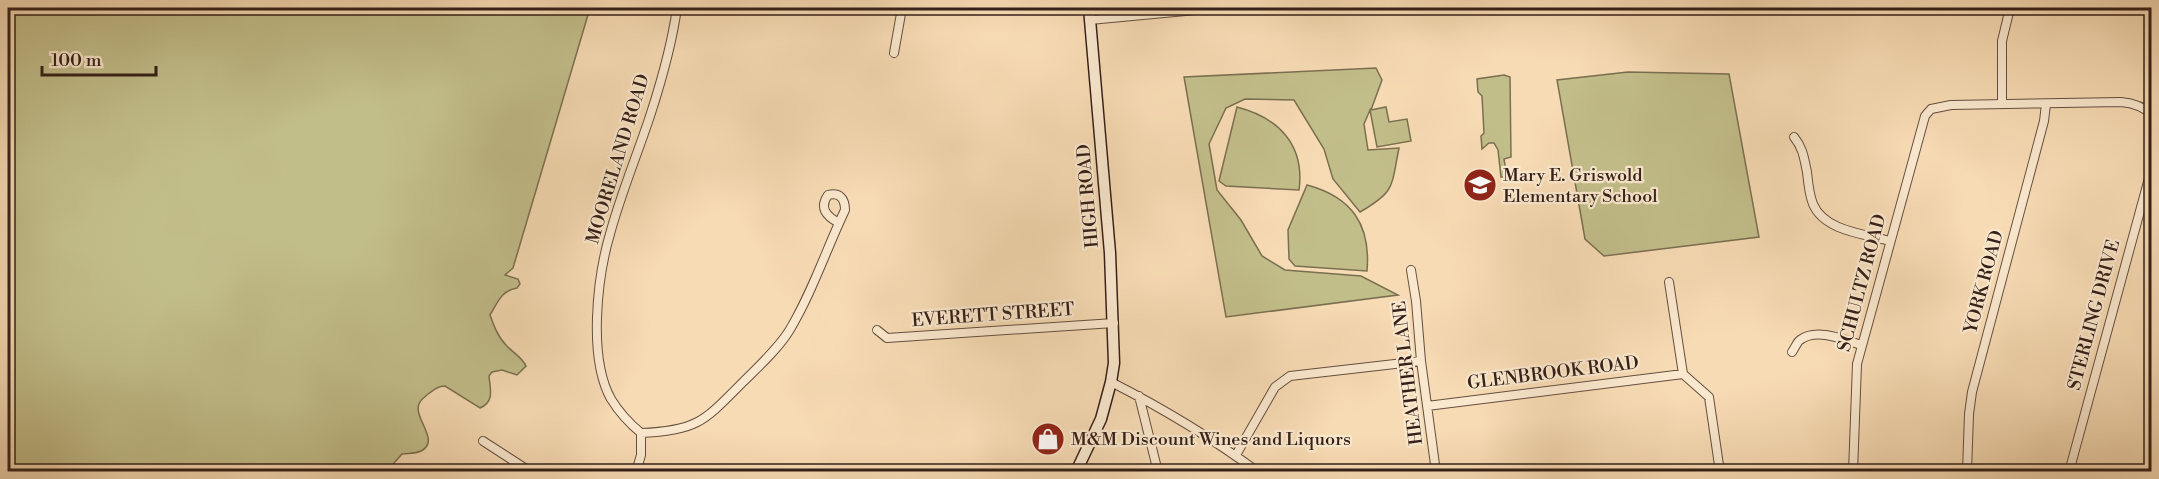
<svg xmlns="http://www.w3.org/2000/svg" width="2159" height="479" viewBox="0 0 2159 479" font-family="'Libre Bodoni',serif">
<rect width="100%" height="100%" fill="#f7dbb4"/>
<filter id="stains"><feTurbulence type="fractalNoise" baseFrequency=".00333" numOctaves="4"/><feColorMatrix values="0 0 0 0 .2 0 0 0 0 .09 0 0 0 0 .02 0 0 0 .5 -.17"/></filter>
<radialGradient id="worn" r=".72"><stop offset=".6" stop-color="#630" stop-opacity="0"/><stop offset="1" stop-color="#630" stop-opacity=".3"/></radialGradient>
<path fill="#c2be8a" stroke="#7b6f52" stroke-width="1.5" d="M8 8H590L513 268 505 275 518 279 520 284 517 288C501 291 498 302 490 315 494 326 498 337 506 345 513 353 522 357 526 366L517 375 502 370 492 372 489 376C490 388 495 402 480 408L445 386C437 386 434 390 428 394 425 397 420 400 419 404 413 418 441 441 421 451 415 454 408 453 402 454L387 471H8Z
M1376 68 1382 80 1371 110 1386 107 1389 122 1407 119 1411 141 1377 147 1370 110 1364 124 1368 150 1399 148C1391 187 1396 191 1360 212L1333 179 1324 149 1294 100 1245 99 1226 108 1209 144 1217 190 1241 220 1262 256 1285 270 1361 276 1398 295 1226 317 1184 77Z
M1628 72 1729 74 1759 237 1604 256 1585 239 1557 80Z
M1504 75 1510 77 1511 157 1504 159 1507 177H1501L1498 150 1494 143H1489L1482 149 1481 136 1484 133 1482 96 1478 92 1477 79Z
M1237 107C1279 118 1305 145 1299 190L1226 186 1219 181Z
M1307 185C1352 197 1371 225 1367 271L1295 266 1289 259 1288 230Z"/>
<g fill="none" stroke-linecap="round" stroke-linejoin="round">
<defs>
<path id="street" d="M677 8C672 43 662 79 651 113 638 153 621 193 610 234 597 278 588 358 611 399 619 412 630 424 641 433 698 431 705 420 743 382 759 366 777 350 789 331 812 293 826 250 845 210 845 199 840 192 828 195 819 208 826 216 839 223
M1090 20 1217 8
M894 53 902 8
M2002 104V41L2010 8
M1794 137C1803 148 1804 158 1807 172 1808 182 1809 194 1813 204 1824 231 1865 234 1890 241
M1411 270 1416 301 1421 361 1436 472
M1669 282 1683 374 1709 397 1720 472
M877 330 887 338 1114 323
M1792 352C1795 348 1797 342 1800 340 1816 327 1845 340 1861 345
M1111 382C1162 408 1212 438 1258 472
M1139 396 1158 472
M1427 406 1683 374
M483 441 531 472
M1236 455 1275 387 1290 376 1421 361
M636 472 641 455V433
M1853 472 1857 364 1925 116 1931 109 1951 105 2121 102C2133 103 2143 106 2152 115
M1967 472 1969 414 1972 392 2044 121 2046 104
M2069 472 2152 167"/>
<path id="secondary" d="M1076 472 1101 419 1111 382 1114 363 1110 253 1089 8"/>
</defs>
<use href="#street" stroke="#654f40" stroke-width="10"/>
<use href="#secondary" stroke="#342019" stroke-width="13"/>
<use href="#street" stroke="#fae8ce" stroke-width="8"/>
<use href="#secondary" stroke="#fae8ce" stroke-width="10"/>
</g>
<defs>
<symbol id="school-disc" viewBox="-11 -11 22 22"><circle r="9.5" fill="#8f2418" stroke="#fae8ce"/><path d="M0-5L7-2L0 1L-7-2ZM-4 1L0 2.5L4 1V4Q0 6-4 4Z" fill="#fff"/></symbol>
<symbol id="shop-disc" viewBox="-11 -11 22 22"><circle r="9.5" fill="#8f2418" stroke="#fae8ce"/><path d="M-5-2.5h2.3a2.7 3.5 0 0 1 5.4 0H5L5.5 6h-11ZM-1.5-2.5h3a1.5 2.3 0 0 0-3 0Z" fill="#fff"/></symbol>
</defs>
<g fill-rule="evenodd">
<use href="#school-disc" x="1461" y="166" width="38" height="38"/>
<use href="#shop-disc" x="1029" y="420" width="38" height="38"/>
</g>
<g text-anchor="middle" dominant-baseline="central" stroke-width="4.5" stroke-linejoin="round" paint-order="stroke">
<g font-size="18" fill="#342019" stroke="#fae8ce">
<text transform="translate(618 159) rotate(-73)">MOORELAND ROAD</text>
<text transform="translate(1088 196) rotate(-95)">HIGH ROAD</text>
<text transform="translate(1984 282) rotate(-75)">YORK ROAD</text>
<text transform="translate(1862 283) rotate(-75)">SCHULTZ ROAD</text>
<text transform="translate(993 315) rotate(-4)">EVERETT STREET</text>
<text transform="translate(2094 315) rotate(-75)">STERLING DRIVE</text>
<text transform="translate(1408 373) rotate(-97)">HEATHER LANE</text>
<text transform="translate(1553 373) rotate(-7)">GLENBROOK ROAD</text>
</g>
<g font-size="18" fill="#342019" stroke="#fae8ce" text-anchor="start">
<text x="1503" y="175">Mary E. Griswold<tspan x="1503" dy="21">Elementary School</tspan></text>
<text x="1071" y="439">M&amp;M Discount Wines and Liquors</text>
</g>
</g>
<rect width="2159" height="479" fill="none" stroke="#f7dbb4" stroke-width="30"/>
<rect x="9" y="9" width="2141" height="461" fill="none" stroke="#342019" stroke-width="3"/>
<rect x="15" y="15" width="2129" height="449" fill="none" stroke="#342019" stroke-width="1.5"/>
<path d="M42 66v9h114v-9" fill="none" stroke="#342019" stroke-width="3"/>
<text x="51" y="66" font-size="18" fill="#342019" stroke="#fae8ce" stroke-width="4.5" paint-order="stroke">100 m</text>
<rect width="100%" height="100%" filter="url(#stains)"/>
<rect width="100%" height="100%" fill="url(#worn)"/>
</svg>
